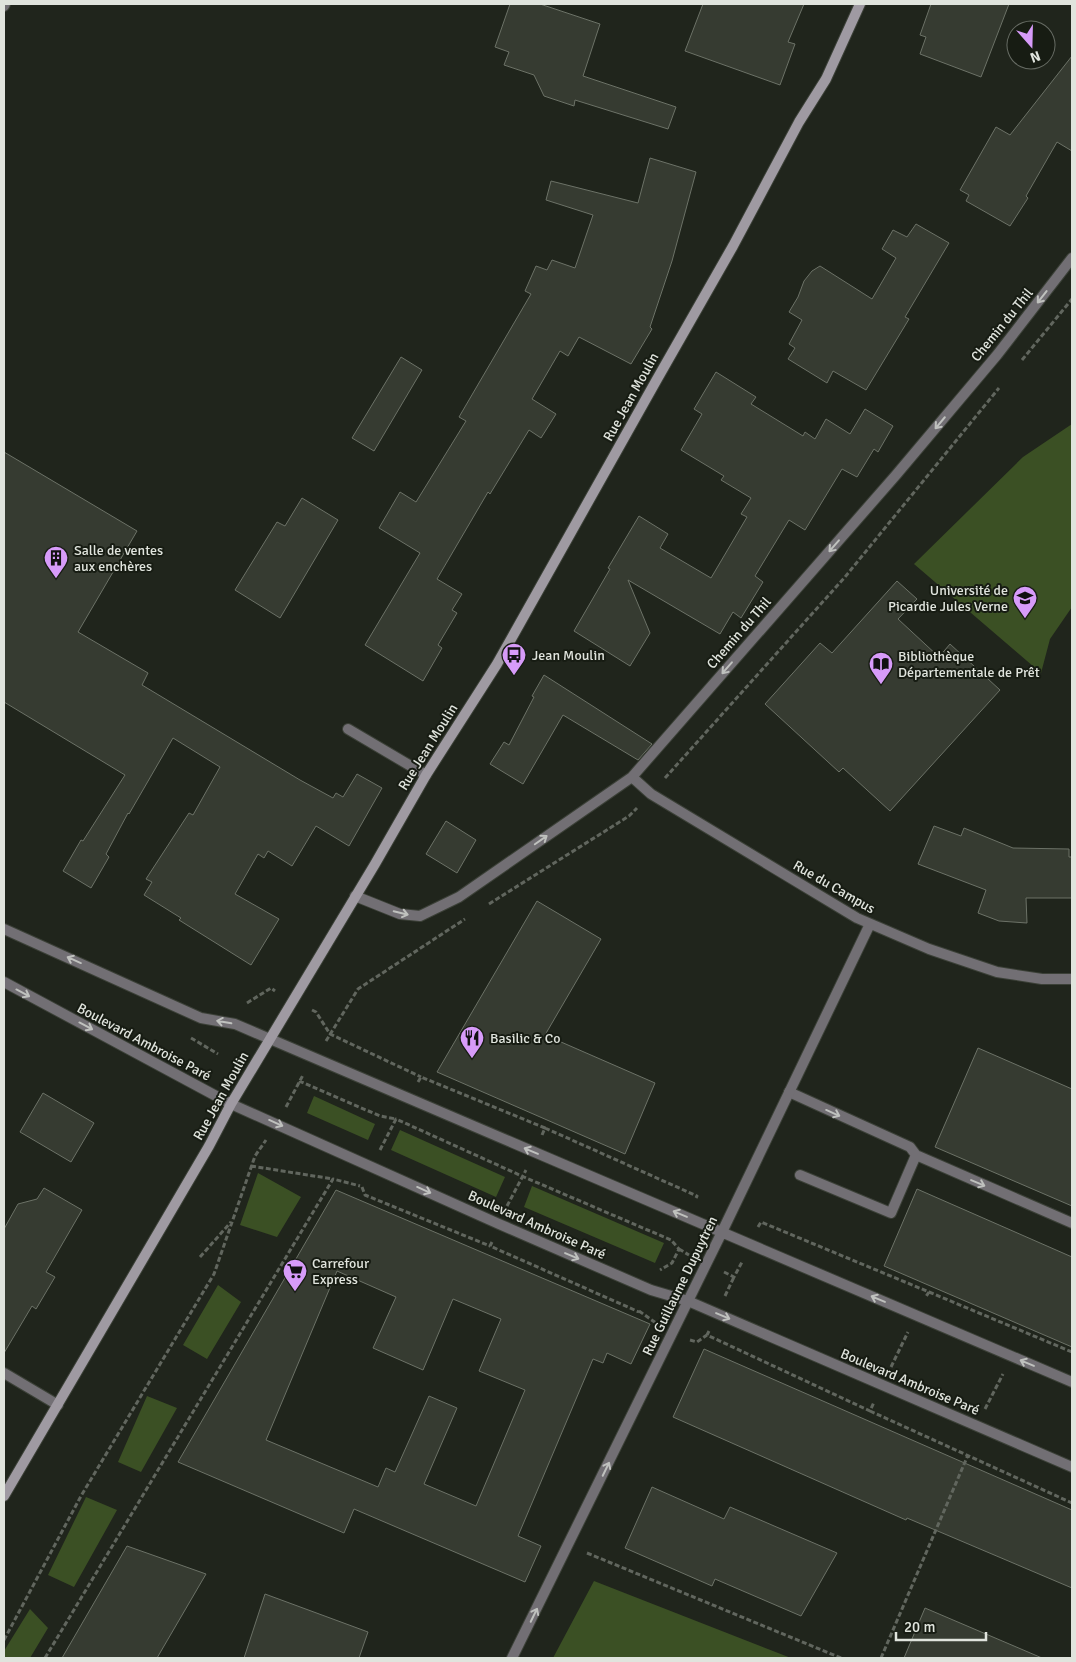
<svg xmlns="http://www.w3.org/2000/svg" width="1076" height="1662" viewBox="0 0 1076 1662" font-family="Signika,sans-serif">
<rect width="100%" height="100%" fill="#20251c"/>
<path fill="#3b5024" d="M1072 424V607L1050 639 1041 673 914 564 1023 457Z
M314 1096 375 1124 368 1140 307 1113Z
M400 1130 505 1177 496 1197 391 1150Z
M258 1173 301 1197 277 1237 240 1225Z
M532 1186 664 1243 655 1263 524 1207Z
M218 1285 241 1302 207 1359 183 1345Z
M147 1396 177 1408 141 1472 118 1462Z
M86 1497 117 1510 74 1587 48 1575Z
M594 1581 791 1658H553Z
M30 1609 48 1628 30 1658H4V1651Z"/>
<path fill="#363b31" stroke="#6c7267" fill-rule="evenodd" d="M510 4H540L600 24 583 76 676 107 668 129 575 100 574 106 544 96 534 75 504 65 509 52 495 47Z
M703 4H804L788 42 795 44 780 85 685 51Z
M931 4H1009L981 77 920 54 926 37 920 35Z
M1072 56V151L1057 142 1026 196 1028 198 1010 226 966 201 969 195 960 190 996 127 1010 135Z
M650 158 696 172 672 261 650 327 652 329 631 364 579 337 568 356 560 351 532 399 556 414 541 438 529 430 490 494 488 492 437 579 462 594 452 610 457 613 438 645 442 648 423 681 365 645 420 553 379 528 400 492 416 502 466 421 459 417 531 294 525 291 536 266 547 270 552 260 575 268 593 215 546 200 551 181 638 203Z
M916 224 949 243 905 317 909 319 866 390 833 371 827 383 788 359 795 348 789 344 802 320 789 312 798 297 804 281 812 271 820 266 872 299 896 258 882 249 893 230 907 237Z
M401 357 422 370 374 451 352 438Z
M716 372 756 397 751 404 803 436 805 432 815 439 826 419 850 434 865 409 893 426 878 452 874 449 857 477 842 469 805 530 789 520 755 576 763 582 741 618 733 612 720 634 628 580 650 633 630 666 574 631 610 569 608 568 639 516 668 534 660 548 711 578 747 517 741 514 751 498 721 480 724 476 681 450 702 414 694 409Z
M4 452 137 531 78 632 148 673 142 685 300 780 333 798 336 793 343 797 357 774 382 788 349 846 316 826 292 866 268 851 264 858 258 854 235 894 279 919 251 965 179 920 181 918 144 895 152 882 146 879 189 813 193 815 220 767 173 738 129 814 128 813 106 854 109 857 91 888 63 871 81 840 83 841 125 775 4 702Z
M302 498 338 520 280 618 235 590 277 522 285 526Z
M897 581 917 599 898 619 939 657 950 644 1000 690 890 811 843 768 839 772 765 704 820 643 832 653Z
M544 675 652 744 638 760 563 715 523 784 490 764 504 742 509 745 534 697 532 696Z
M446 821 476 840 457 873 426 854Z
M934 826 961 836 964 828 1013 848 1069 849V857H1072V898H1026L1027 923 999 921 978 913 986 890 918 864Z
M537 901 601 939 545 1035 655 1083 625 1154 437 1072Z
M978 1048 1072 1089V1206L935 1147Z
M43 1093 94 1123 71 1162 20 1132Z
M44 1188 82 1210 46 1272 55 1277 36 1309 32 1306 4 1353V1229L18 1204 37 1199Z
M917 1189 1072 1257V1347L884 1266Z
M336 1190 650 1324 631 1364 607 1353 603 1363 593 1359 518 1536 541 1546 525 1582 354 1509 344 1533 178 1462ZM337 1271 396 1297 373 1348 423 1370 453 1299 501 1319 479 1371 525 1390 476 1506 424 1484 457 1408 429 1396 395 1472 386 1468 378 1487 266 1440Z
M704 1349 1072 1510V1588L907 1518 906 1520 673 1417Z
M652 1487 724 1519 730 1507 837 1553 801 1616 715 1579 712 1586 625 1548Z
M127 1546 206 1574 157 1658H62Z
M265 1594 368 1632 359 1658H244Z
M925 1608 1042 1658H904Z"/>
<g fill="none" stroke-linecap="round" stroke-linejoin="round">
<defs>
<path id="lane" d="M348 729 426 775
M789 1092 910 1147 916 1155 1072 1223
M800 1175 891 1213 916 1155
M4 1373 58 1405"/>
<path id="street" d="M4 6 5 4
M632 777 651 794 857 918 929 949 997 972 1042 979H1072
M355 896 400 914 420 916 459 897 632 777 896 475 997 355 1072 258
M4 929 201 1018 235 1024 1072 1382
M4 982 231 1104 499 1224 651 1290 688 1301 1072 1467
M512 1658 722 1232 870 924"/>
<path id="secondary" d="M4 1496 209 1146 231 1104 375 864 426 775 497 664 656 381 733 246 799 122 826 79 860 4"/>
</defs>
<use href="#lane" stroke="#3b4037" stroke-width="12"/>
<use href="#street" stroke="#3b4037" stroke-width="12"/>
<use href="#secondary" stroke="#3b4037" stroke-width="12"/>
<path stroke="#61665e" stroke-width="3" stroke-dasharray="5 2.5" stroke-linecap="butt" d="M1022 360 1072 299
M665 778 845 577 999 388
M489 904 629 816 637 808
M247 1003 271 988 275 991
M312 1010 316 1012 330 1034 421 1077
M191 1038 218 1054
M326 1041 358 989 465 919
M299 1081 380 1116 396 1119
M418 1082 421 1077 545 1128 542 1135
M286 1107 303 1075
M545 1128 697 1196 696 1198
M380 1150 396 1119 524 1177 671 1240 679 1249 672 1263 660 1270
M251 1166 333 1179
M362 1187 365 1195 490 1246
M507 1206 526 1170
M758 1227 761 1222 929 1292 925 1298
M492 1242 490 1246 639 1312
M679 1249 689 1255
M200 1257 231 1222
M724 1272 734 1277 742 1262
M929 1292 1072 1352
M725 1296 734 1277
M639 1311 656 1323
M709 1331 707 1335 870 1411 874 1402
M690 1340 697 1342 707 1335
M891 1367 908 1332
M985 1409 1003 1374
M870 1411 1072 1503
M587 1553 841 1658
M4 1640 81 1496 214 1274 255 1156 266 1140
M45 1658 333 1179 360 1186
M881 1658 968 1455"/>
<use href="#lane" stroke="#726f74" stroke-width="10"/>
<use href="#street" stroke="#726f74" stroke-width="10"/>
<use href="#secondary" stroke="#9f9aa2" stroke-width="10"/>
</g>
<defs><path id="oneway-shaft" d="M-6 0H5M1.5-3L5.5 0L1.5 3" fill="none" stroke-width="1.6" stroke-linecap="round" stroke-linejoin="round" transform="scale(1.25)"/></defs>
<g stroke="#bfc1be">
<use href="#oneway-shaft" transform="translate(1042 297) rotate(128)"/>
<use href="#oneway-shaft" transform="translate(940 423) rotate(130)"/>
<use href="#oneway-shaft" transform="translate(834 546) rotate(131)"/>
<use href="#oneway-shaft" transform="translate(727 668) rotate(131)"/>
<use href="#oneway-shaft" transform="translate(541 840) rotate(-35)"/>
<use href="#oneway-shaft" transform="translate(401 913) rotate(13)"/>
<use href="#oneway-shaft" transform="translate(74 960) rotate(-156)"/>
<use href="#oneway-shaft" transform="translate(23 993) rotate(28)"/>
<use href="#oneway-shaft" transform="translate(224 1022) rotate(-170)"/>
<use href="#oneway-shaft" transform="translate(86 1026) rotate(28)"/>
<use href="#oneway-shaft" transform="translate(833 1113) rotate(24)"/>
<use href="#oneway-shaft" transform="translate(276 1123) rotate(24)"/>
<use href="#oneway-shaft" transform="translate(531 1151) rotate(-157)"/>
<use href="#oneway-shaft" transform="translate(978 1183) rotate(23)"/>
<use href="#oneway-shaft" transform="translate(424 1190) rotate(24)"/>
<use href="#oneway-shaft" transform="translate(680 1214) rotate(-157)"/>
<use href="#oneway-shaft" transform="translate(572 1256) rotate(23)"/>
<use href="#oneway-shaft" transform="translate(878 1299) rotate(-157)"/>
<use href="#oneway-shaft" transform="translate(723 1316) rotate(23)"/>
<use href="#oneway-shaft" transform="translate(1027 1363) rotate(-157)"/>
<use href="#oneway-shaft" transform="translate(606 1469) rotate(-64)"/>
<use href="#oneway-shaft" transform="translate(534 1615) rotate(-64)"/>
</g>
<defs>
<symbol id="building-pin" viewBox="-11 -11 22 30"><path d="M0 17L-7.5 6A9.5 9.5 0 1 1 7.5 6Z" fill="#d79bf9" stroke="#171c13"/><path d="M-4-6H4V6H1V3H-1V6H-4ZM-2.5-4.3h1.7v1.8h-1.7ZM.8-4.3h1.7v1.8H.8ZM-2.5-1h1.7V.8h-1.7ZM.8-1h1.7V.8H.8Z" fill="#111"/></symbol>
<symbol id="university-pin" viewBox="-11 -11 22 30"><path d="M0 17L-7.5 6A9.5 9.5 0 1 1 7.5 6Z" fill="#d79bf9" stroke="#171c13"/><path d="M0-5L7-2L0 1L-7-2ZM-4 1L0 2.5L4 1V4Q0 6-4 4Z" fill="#111"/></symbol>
<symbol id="bus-pin" viewBox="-11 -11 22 30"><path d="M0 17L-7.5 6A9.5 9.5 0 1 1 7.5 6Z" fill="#d79bf9" stroke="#171c13"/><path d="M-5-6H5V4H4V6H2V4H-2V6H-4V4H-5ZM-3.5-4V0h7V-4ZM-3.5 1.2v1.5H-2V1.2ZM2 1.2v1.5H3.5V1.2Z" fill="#111"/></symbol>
<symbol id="library-pin" viewBox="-11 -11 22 30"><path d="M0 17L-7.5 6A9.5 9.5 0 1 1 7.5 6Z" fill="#d79bf9" stroke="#171c13"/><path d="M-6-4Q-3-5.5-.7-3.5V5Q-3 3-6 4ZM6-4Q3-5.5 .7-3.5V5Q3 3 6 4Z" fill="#111"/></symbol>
<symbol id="restaurant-pin" viewBox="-11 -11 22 30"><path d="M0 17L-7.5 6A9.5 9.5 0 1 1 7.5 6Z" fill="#d79bf9" stroke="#171c13"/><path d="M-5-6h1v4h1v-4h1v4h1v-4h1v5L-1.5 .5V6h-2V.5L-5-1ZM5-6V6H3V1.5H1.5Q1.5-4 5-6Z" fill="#111"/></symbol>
<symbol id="supermarket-pin" viewBox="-11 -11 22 30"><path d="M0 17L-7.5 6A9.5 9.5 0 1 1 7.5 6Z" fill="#d79bf9" stroke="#171c13"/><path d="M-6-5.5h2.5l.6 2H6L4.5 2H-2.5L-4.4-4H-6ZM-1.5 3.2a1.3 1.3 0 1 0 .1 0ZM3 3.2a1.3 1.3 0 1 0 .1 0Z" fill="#111"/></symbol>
</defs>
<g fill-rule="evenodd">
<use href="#building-pin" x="42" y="544" width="28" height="38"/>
<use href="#university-pin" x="1011" y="584" width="28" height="38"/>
<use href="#bus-pin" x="500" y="641" width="28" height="38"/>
<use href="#library-pin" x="867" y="650" width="28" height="38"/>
<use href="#restaurant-pin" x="458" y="1024" width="28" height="38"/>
<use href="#supermarket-pin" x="281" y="1257" width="28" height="38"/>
</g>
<g text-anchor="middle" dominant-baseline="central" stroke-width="4" stroke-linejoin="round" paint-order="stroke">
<g font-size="14" fill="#e0e4dd" stroke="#171c13">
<text transform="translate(1002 325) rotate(-51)">Chemin du Thil</text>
<text transform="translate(631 397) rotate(-61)">Rue Jean Moulin</text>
<text transform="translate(739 633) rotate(-49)">Chemin du Thil</text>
<text transform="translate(428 747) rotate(-58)">Rue Jean Moulin</text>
<text transform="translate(834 887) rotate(30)">Rue du Campus</text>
<text transform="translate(144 1042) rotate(28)">Boulevard Ambroise Paré</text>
<text transform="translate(221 1096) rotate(-61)">Rue Jean Moulin</text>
<text transform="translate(537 1225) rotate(24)">Boulevard Ambroise Paré</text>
<text transform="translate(680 1286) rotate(-64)">Rue Guillaume Dupuytren</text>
<text transform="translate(910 1382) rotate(23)">Boulevard Ambroise Paré</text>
</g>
<g font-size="14" fill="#e0e4dd" stroke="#171c13" text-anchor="start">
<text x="74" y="550">Salle de ventes<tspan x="74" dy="16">aux enchères</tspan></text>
<text x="1008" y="590" text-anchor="end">Université de<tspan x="1008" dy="16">Picardie Jules Verne</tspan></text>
<text x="532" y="655">Jean Moulin</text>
<text x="898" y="656">Bibliothèque<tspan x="898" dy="16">Départementale de Prêt</tspan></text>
<text x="490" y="1038">Basilic &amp; Co</text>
<text x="312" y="1263">Carrefour<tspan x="312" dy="16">Express</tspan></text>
</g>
</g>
<rect width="1076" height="1662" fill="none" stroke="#e0e4dd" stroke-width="10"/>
<g transform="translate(1031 45) rotate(160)"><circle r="24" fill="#171c13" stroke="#676c64"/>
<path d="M0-4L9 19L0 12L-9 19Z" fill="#d79bf9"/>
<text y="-8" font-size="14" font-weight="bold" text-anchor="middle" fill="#e0e4dd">N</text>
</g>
<path d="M896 1632v8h90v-8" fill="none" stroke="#e0e4dd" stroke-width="2.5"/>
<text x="904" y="1632" font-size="15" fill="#e0e4dd" stroke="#171c13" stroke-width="4" paint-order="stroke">20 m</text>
</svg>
